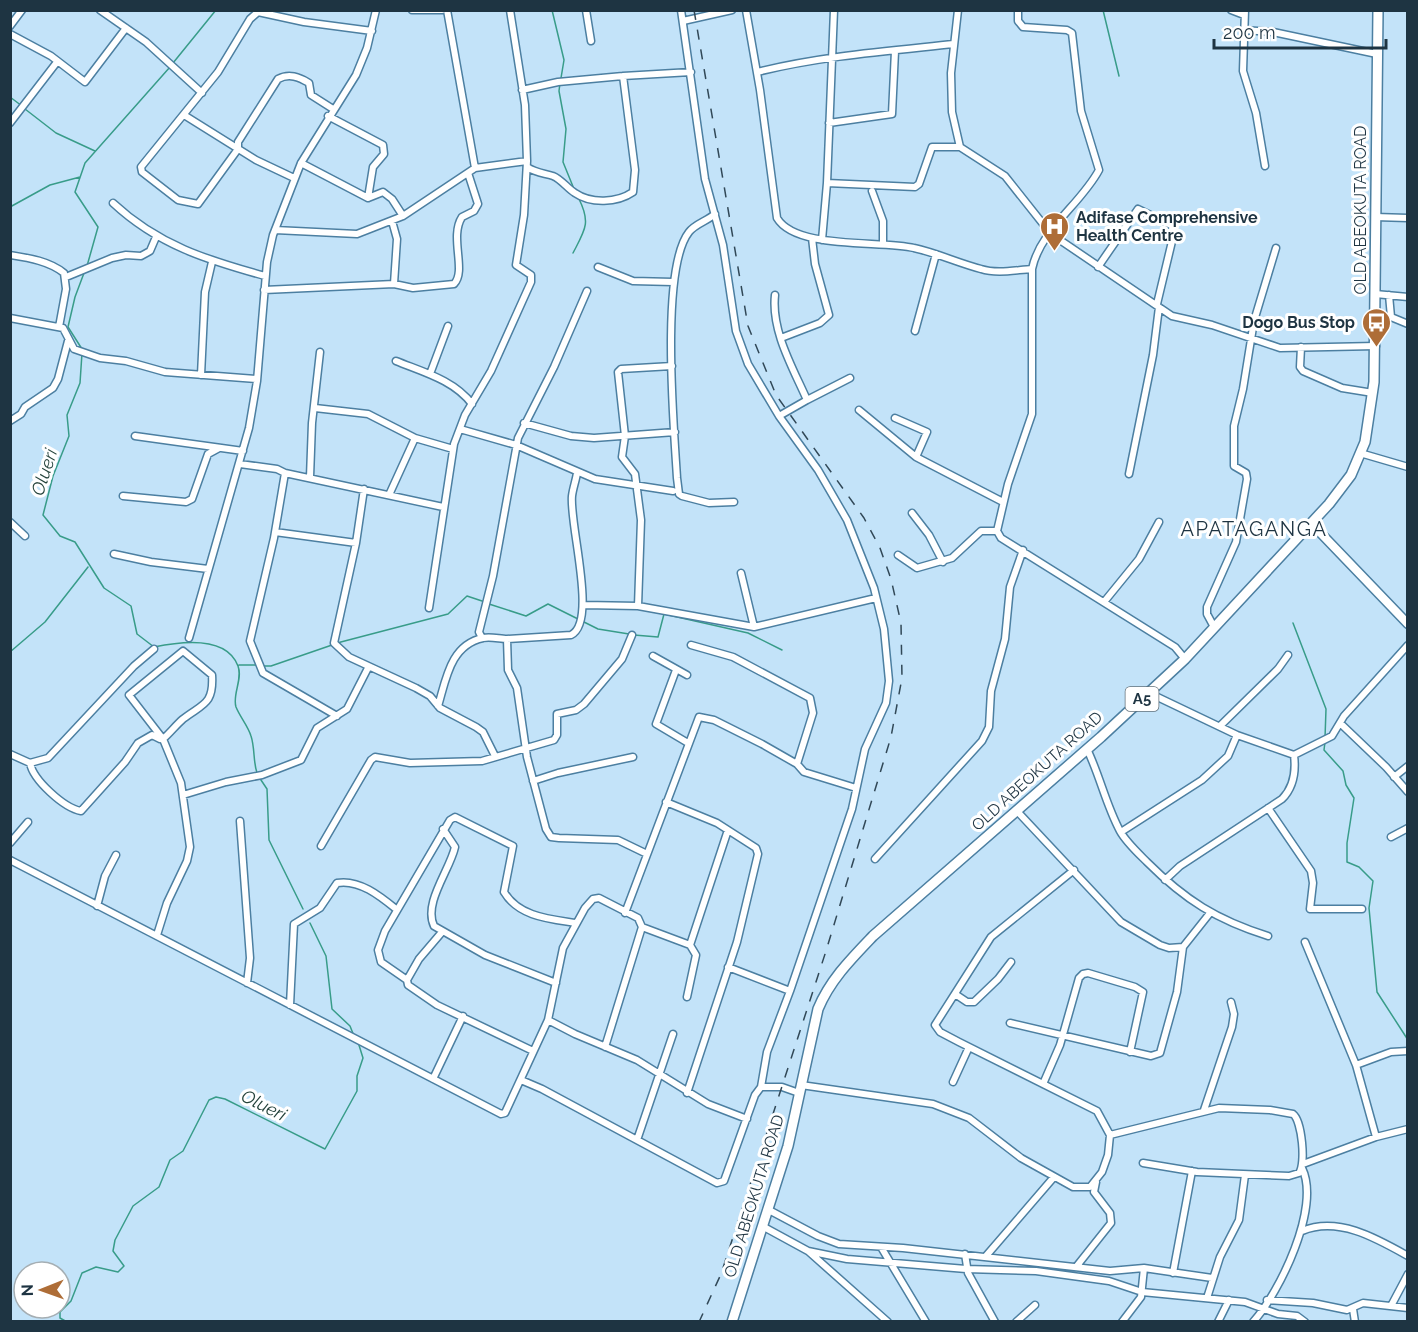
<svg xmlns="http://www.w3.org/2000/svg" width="1418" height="1332" viewBox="0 0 1418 1332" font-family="Raleway,sans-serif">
<rect width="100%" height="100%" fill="#c3e3f9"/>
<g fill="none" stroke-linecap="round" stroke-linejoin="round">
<path stroke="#389c89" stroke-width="1.5" d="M552 10 564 60 561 78
M1103 10 1119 76
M173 63 216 10
M560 83 559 91 566 129 563 162 574 189
M10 97 22 106
M25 109 56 133 95 151
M10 207 50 185 80 177
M573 253C585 230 591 223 579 199
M87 266 98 227 75 192 85 163 170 67
M82 349 68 327 75 297 84 273
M82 353 80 383 67 415 69 436 53 476 43 515 60 536 75 542 104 588 131 606 137 634 154 647C178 642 226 634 238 666 243 679 232 695 236 707 240 717 248 726 251 736 255 748 253 761 257 773
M489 604 526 616 548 604 578 619
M582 621 598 629 629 634
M1293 623 1326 709 1325 738
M634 635 658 637 664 614 748 633 782 650
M337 643 448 614 467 596 485 602
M10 652 45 622 88 567
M239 665H258
M263 666H271L332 645
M1325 742 1324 750 1343 771 1346 785 1354 798 1347 843V862L1359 867 1373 881 1369 908 1377 992 1408 1040
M259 777 267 789 269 840 303 909
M310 923 326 956 332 1009 350 1026 354 1036
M67 1322 60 1318V1312L71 1301 82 1273 96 1267 118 1272 124 1266 113 1251 115 1240 133 1206 159 1187 170 1160 183 1151 209 1100 216 1097 225 1099 325 1149 357 1091V1076L363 1058 358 1042"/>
<defs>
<path id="minor" d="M100 10 146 42 202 93
M412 10H442
M447 10 475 168
M586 10 591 41
M746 10 760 90 777 218C796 250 881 240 914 248 937 253 958 263 981 269 997 274 1015 270 1032 269
M958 10 951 73 952 112 960 147 1005 176 1051 234 1172 316 1212 325 1280 348 1376 346
M1018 10V21L1023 27 1067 30 1072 33 1081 111 1099 170C1081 204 1040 230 1032 269V414L1008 484 997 531 1001 538 1175 647 1185 659
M1231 10 1244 15
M1245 10 1243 71 1256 113 1265 166
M683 21 732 10
M10 26 22 10
M1243 30 1273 32 1377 54
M10 34 51 56 85 82 126 28
M757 72C821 56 888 51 954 44
M522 90 558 82 623 76
M333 109 311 95 309 83C299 77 289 73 278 79L238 142V149L198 204 178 200 142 172 141 167 218 72 250 19 258 12 304 22 372 31
M184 115 256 160 294 178
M328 116 383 145 384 154 373 167 368 198
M10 123 57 62
M829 123 892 114 895 51
M301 163 368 198 383 192 392 199 403 216
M527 167C536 173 543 173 553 176 561 179 568 189 575 193 591 204 617 203 633 192L635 170 623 76 691 72
M827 183 915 187 919 184 932 147H960
M872 191 883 221V243
M113 203C158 245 207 260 265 276
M715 214C707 221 695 224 689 232 660 269 674 428 677 478L679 494 682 496 709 503 734 502
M1375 217 1408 218
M392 221 397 239 394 284
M275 230 357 234 403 216 475 168 527 161
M822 240 827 183 834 10
M10 255C29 258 49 261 64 273L66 289 59 327
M598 267 633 281 673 282
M1098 267 1138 209 1171 225 1174 233 1157 304
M66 277 112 258 126 255 141 256 150 251 156 237
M264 290 394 284 413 288 454 284C467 271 449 237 462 217L474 211 478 204 468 173
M1375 294 1408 297
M775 295C771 331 793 368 807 400L850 378
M1389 295 1391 317 1408 324
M10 318 63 328 74 349 100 358 126 361 165 372 257 379
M915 331 936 254
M781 338 820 323 829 315 815 264 812 238
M1301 347 1300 367 1303 371 1342 388 1373 393
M396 361C423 372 454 380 472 404
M430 374 448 326
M201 375 205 292 212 262
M315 408 368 414 415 438 453 449
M859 410 916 457 1003 502
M779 416 807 400
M895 418 927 432 916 457
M10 421 21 414 25 407 53 388 58 379 68 341
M524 423 571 436 594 438 675 432
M460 429 516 445 595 479 673 491
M135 436 243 451
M1360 453 1408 467
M240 464 277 469 285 473 443 507
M285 473 274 538 250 641 263 673 337 716
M1129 474 1153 355 1159 307
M310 477 312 423 320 352
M364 489 356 543 334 643 349 657 416 688 430 696 440 708 476 727 483 732 495 756
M389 495 415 438
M123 496 186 502 192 499 208 454 219 448
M912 513 929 535 943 562
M10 522 25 536
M275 532 356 543
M114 554 151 562 208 569
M898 555 917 568 952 558 981 531H997
M741 573 754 627
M1104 602 1139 559 1159 522
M584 605 638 606 754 627 876 598
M638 606 641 520 635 474 622 457 625 436 618 372 621 369 672 366
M429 608 454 444 465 415 491 371 531 282V275L516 265 524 215 527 161 525 105 510 10
M1214 627 1207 614V607L1236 542 1247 479 1246 473 1234 466V426L1243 389 1254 321 1276 248
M189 638 249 428 257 381 267 262 273 235 301 163 356 75 367 48 376 10
M482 638 479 632 493 576 518 438 554 367 587 291
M507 639 571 635C598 622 569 524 572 496 573 488 576 480 577 473
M691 645 733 657 810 698 813 713 797 764
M653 656 687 675
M676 670 656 724 688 743
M1149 693 1237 735 1294 755
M438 706C446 680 450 645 483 638 490 636 500 639 507 639L508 670 517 688 527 757 546 829 551 837 559 838 618 840 647 854
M1340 723 1386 767 1408 792
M1220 726 1278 669 1288 655
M1087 749C1100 776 1106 805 1120 831 1126 842 1138 853 1147 862 1185 900 1217 920 1268 936
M10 754 30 763 48 758 134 666 154 649
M1294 755 1332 736 1344 716 1408 645
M30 763C33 780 64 808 81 811L125 762 138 743 152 735 160 739
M1394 777 1408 766
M533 781 558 773 633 757
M183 795 226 782 262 775 301 760 317 728 347 709 368 668
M666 802 717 823 756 848 758 854 737 942 687 1093
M1268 808 1311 871 1313 883 1310 909H1362
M1016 810 1121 922 1160 945 1169 948 1183 947 1210 913
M240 821 250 958 247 983
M443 829 455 847C450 870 423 903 434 926L485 955 556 983
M1121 832 1202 780 1228 756 1237 735
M1391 837 1408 828
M10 843 28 822
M321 846 371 760 375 757 410 763 482 761 554 740 557 735V714L576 710 584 704 622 659 632 635
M875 859 982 741 989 727 991 691 1005 639 1010 587 1023 550
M10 860 501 1114 505 1113 548 1020 563 948 585 908 593 899 599 898 638 918 642 927 605 1047
M1165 880 1180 866 1282 799C1294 787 1296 771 1294 755
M97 906 105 876 116 855
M625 913 699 717 714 720 762 744 797 764 804 772 856 788
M642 927 690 945 696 955 687 997
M157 935 167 903 187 861 190 847 181 783 163 739C170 733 176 725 183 719 202 704 214 705 212 675L183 651 129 695 163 739H160
M1305 942 1356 1065 1376 1137
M690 945 728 830
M728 967 790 991
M407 980 419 959 442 932
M955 994 967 1002H974L998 979 1011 962
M290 1005 294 924 320 908 337 883C359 879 380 896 396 909
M548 1020 575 1034 637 1060 708 1104 747 1119
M1010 1023 1151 1056 1160 1053 1177 992 1183 947
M533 1051 437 1005 408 985 407 980 381 962 378 950 385 931 450 820 455 817 513 846 504 892C519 917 550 919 576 923
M1356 1065 1391 1052 1408 1051
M433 1079 463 1016
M521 1080 542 1089 717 1183 724 1181 755 1095 761 1087 767 1052 790 991 852 809 865 749 886 703 889 681 884 629 874 588 847 520 818 470 779 416 748 364 736 331 723 245 705 179 681 10
M953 1082 969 1047
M1043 1084 1060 1045 1079 978 1083 974 1088 973 1135 987 1143 992 1130 1052
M801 1085 933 1104 969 1118 1021 1158 1073 1187H1090L1102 1172 1108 1155 1110 1135 1097 1111 959 1042 940 1032 935 1025 991 937 1074 870
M761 1087H782L799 1093
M1204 1110 1232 1027 1234 1014 1231 1002
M1110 1135 1219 1108 1270 1110 1293 1114C1302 1121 1306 1164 1299 1173L1289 1176 1197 1172 1143 1163
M637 1140 673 1034
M1303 1164 1376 1137 1408 1129
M767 1209 818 1236 839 1244 903 1248 1110 1271 1144 1268 1212 1278
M762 1226 808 1251 888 1322
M1302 1231C1338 1216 1376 1238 1408 1256
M881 1247 926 1322
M808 1251 847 1259 966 1269 1036 1271 1109 1281 1142 1292 1245 1302 1278 1314 1297 1316 1305 1322
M965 1254 968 1273 995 1322
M986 1256 1054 1177
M1076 1267 1111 1223 1110 1213 1094 1192 1096 1182
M1173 1273 1192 1171
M1207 1298 1220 1257 1239 1220 1245 1175
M1267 1300 1313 1303 1347 1310 1363 1303 1408 1308
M1391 1306 1408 1274
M1353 1309 1355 1322
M1016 1322 1035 1305
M1122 1322 1141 1297 1144 1268
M1218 1322 1229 1300
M1253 1322C1280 1292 1321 1207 1302 1168"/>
<path id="major" d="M1311 523 1408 624"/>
<path id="highway" d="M732 1322 788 1146 818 1009C830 980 851 959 873 936L1101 737 1185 659 1329 504 1351 475 1365 442 1374 382 1378 10"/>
</defs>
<use href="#minor" stroke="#4c7fa1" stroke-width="9"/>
<use href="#major" stroke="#4c7fa1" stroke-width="11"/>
<use href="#highway" stroke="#4c7fa1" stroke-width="12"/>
<use href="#minor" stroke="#fff" stroke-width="6"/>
<use href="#major" stroke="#fff" stroke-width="8"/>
<use href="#highway" stroke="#fff" stroke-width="9"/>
<path stroke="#314857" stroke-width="1.5" stroke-dasharray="10 10" stroke-linecap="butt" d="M694 10 748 326 776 395 864 518 880 548 891 579 901 623 902 678 891 737 826 951 721 1274 699 1322"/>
</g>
<defs>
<symbol id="hospital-pin" viewBox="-11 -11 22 30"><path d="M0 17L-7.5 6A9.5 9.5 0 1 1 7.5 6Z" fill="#ae6d37" stroke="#fff"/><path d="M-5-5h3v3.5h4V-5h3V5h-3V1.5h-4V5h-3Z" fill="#fff"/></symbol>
<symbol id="bus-pin" viewBox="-11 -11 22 30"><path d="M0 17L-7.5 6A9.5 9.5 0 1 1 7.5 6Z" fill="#ae6d37" stroke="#fff"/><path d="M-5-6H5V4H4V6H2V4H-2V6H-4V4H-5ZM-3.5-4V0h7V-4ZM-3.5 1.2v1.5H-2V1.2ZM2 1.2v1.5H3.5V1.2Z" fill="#fff"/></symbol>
</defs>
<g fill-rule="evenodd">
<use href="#hospital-pin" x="1038" y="210" width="33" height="45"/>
<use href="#bus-pin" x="1360" y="306" width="33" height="45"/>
</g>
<g text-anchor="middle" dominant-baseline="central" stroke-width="6" stroke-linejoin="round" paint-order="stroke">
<rect fill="#fff" stroke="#62717b" stroke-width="1.5" x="1125.5" y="687" width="33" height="24" rx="4.5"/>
<g font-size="15" font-weight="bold" fill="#1e3442">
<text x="1142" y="699">A5</text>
</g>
<g font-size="16" fill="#1e3442" stroke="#fff">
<text transform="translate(1360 210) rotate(-90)">OLD ABEOKUTA ROAD</text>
<text transform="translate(1037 771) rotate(-42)">OLD ABEOKUTA ROAD</text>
<text transform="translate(754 1196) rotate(-73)">OLD ABEOKUTA ROAD</text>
</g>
<g font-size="16" font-weight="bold" fill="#1e3442" stroke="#fff" text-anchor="start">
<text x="1076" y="217">Adifase Comprehensive<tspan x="1076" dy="18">Health Centre</tspan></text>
<text x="1355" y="322" text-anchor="end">Dogo Bus Stop</text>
</g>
<g font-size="18" font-style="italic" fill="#25433c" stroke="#fff">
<text transform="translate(44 472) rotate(-72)">Olueri</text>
<text transform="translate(264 1105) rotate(27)">Olueri</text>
</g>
<g font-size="20" letter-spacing="1.5" fill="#1e3442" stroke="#fff">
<text x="1254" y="529">APATAGANGA</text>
</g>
</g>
<rect width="1418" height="1332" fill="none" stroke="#1e3442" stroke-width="24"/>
<g transform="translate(42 1290) rotate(269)"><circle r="28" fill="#ffffff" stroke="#a5aeb3" stroke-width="1.5"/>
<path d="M0-4.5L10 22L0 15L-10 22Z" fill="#ae6d37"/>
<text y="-9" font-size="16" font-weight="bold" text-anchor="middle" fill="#1e3442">N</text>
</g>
<path d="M1214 39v9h172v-9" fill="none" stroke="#1e3442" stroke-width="3"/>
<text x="1223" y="39" font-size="18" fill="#1e3442" stroke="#ffffff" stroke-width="4.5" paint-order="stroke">200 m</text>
</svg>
